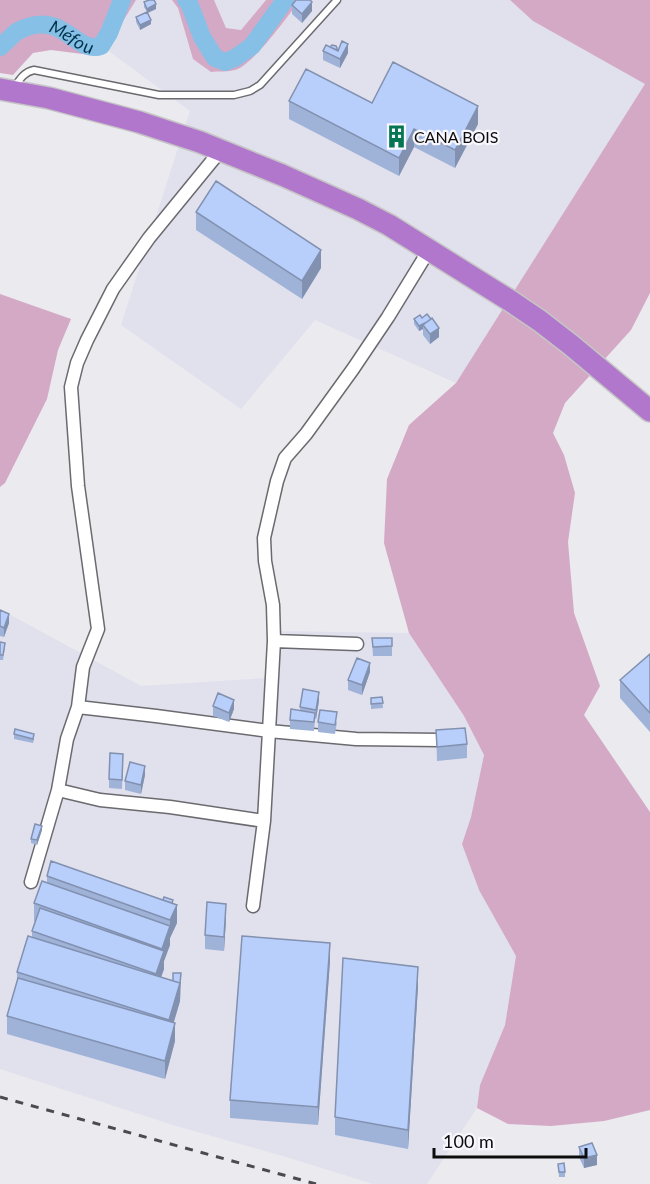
<svg xmlns="http://www.w3.org/2000/svg" width="650" height="1184" viewBox="0 0 650 1184" font-family="Lato,sans-serif">
<rect width="100%" height="100%" fill="#eaeaef"/>
<path fill="#e1e0ed" d="M136 0H172L178 8 189 46 276 31 300 0H510L533 21 646 84 456 383 315 320 241 409 121 325 190 111 106 49Z
M214 0H266L241 30 226 28Z
M0 609 141 686 266 678 269 631 409 633 464 716 484 755 471 817 462 844 479 890 516 955 505 1025 480 1085 477 1108 427 1184H373L283 1156 176 1126 0 1069Z"/>
<path fill="#d4a9c5" d="M0 0H136L106 49 98 56 51 50 33 53 13 75 0 73Z
M172 0H214L226 28 241 30 266 0H300C287 17 254 64 235 70 228 72 218 71 211 72L193 59 178 8Z
M510 0H650V293L631 330 565 403 553 433 564 455 575 493 568 542 574 613 600 686 584 715 650 812V1110L604 1121 551 1126 508 1124 477 1108 480 1085 505 1025 516 956 479 890 462 844 471 817 484 755 464 716 409 633 384 543 387 479 409 425 456 383 645 84 533 21Z
M0 294 71 319 58 350 47 399 5 483 0 487Z"/>
<g fill="none" stroke-linecap="round" stroke-linejoin="round">
<g stroke="#86c0e7" stroke-width="18">
<path d="M186 0 189 3 202 37 215 58 225 62 235 58 252 46 285 0"/>
<path id="s1" d="M0 47C6 42 12 35 18 31 33 23 49 22 63 31 76 38 86 51 101 46L109 33 122 0"/>
</g>
<defs>
<path id="lane" d="M14 88C20 79 24 72 34 70L159 95H234L250 91 260 85 337 0"/>
<path id="street" d="M274 641 357 644
M78 707 156 716 269 731 356 739 441 740
M58 790 100 800 170 807 264 821
M31 882 58 790 67 739 78 707 83 667 98 629 78 486 71 387 77 363 87 340 113 289 149 238 221 150
M253 906 264 821 274 641 273 605 265 561 264 538 277 481 285 458 306 434 353 369 388 317 429 250"/>
<path id="highway" d="M0 89 49 98 139 122 200 142 282 175 358 209 389 225 509 300 540 321 571 345 650 411"/>
</defs>
<use href="#lane" stroke="#6a6a6f" stroke-width="9"/>
<use href="#street" stroke="#6a6a6f" stroke-width="15"/>
<use href="#highway" stroke="#c5c5c5" stroke-width="24"/>
<use href="#lane" stroke="#fff" stroke-width="6"/>
<use href="#street" stroke="#fff" stroke-width="12"/>
<use href="#highway" stroke="#b177cd" stroke-width="21"/>
<path stroke="#4b4b4d" stroke-width="3" stroke-dasharray="8 8" stroke-linecap="butt" d="M0 1097 316 1184"/>
</g>
<path fill="#9fb2d8" d="M144 2 156 9 148 13 151 24 140 30 136 22V17L147 12 144 7Z
M292 5 312 11 302 23 292 14Z
M337 50 348 53 340 68 323 60V51Z
M289 101 372 103 478 124 455 168 414 147 399 176 289 119Z
M196 212 321 268 302 299 196 230Z
M414 319 439 337 430 344 423 335V329L419 331 414 324Z
M0 610 9 623 4 637 0 636Z
M372 638H392V656H373Z
M0 642 5 647 3 660H0Z
M650 654V732L620 698V680Z
M370 672 362 695 348 690V680Z
M382 697 383 708 371 709V702Z
M319 701 316 719H315L314 731 290 729V720L300 711V707Z
M213 706 234 709 229 722 213 716Z
M318 722H337L335 734 318 732Z
M436 730 467 744V758L437 761Z
M14 734 34 739 33 743 14 739Z
M123 763 122 789 109 788V779Z
M145 775 141 794 125 790V781Z
M42 830 37 845 31 843V839Z
M47 876 173 904 177 923 170 938V945L164 961V969L161 977 173 981 181 973 180 1001 174 1022 175 1041 165 1079 7 1034V1016L17 982V972L32 937V931L35 922 34 921V903L47 883Z
M226 918 224 951 205 949V935Z
M330 961 318 1125 230 1118V1100Z
M418 986 408 1149 335 1135V1117Z
M579 1147 597 1165 584 1168 579 1157Z
M558 1164 565 1172V1177H559Z"/>
<path fill="#8291b0" d="M312 2V11L302 23V14Z
M156 4V9L147 13V9Z
M151 20V24L140 30V25Z
M348 44V53L340 68V59Z
M478 106V124L455 168V150Z
M414 129V147L399 176V158Z
M321 250V268L302 299V281Z
M425 323 423 325V329L419 331V326Z
M439 328V337L430 344V334Z
M9 614V623L4 637V628Z
M370 663V672L362 695V685Z
M319 692V701L316 719V710Z
M234 700V709L229 722V713Z
M145 766V775L141 794V785Z
M42 826V830L37 845V840Z
M226 904V918L224 951V937Z
M177 905V923L170 938V920Z
M170 926V945L164 961V969L156 992V974L162 957V949Z
M330 943V961L318 1125V1107Z
M418 967V986L408 1149V1130Z
M181 973 180 1001 169 1038V1020Z
M175 1023V1041L165 1079V1061Z
M597 1155V1165L584 1168V1158Z"/>
<path fill="#b9cffb" stroke="#8291b0" stroke-width="1.5" d="M149 0H154L156 4 147 9 144 2Z
M296 0H310L312 2 302 14 292 5Z
M147 12 151 20 140 25 136 17Z
M342 41 348 44 340 59 323 51 326 45 338 51Z
M332 45 336 46 337 48V50L330 47Z
M393 62 478 106 455 150 414 129 399 158 289 101 306 69 372 103Z
M216 181 321 250 302 281 196 212Z
M427 314 431 319 425 323 419 326 414 319 420 315 422 318Z
M432 318 439 328 430 334 423 325Z
M0 610 9 614 4 628 0 626Z
M372 638H392V646L373 647Z
M0 642 5 643 3 655H0Z
M650 654V713L620 680Z
M357 658 370 663 362 685 348 680Z
M303 689 319 692 316 710 300 707Z
M218 693 234 700 229 713 213 706Z
M382 697 383 703 371 704V698Z
M291 709 315 713 314 722 290 720Z
M320 710 337 712 335 725 318 722Z
M465 728 467 744 437 747 436 730Z
M15 729 34 734 33 739 14 734Z
M110 753 123 754 122 780 109 779Z
M130 762 145 766 141 785 125 781Z
M35 824 42 826 37 840 31 839Z
M51 861 177 905 170 920 47 876Z
M42 881 170 926 162 949 34 903Z
M164 897 173 900 172 903 163 900Z
M207 902 226 904 224 937 205 935Z
M40 908 164 951 156 974 32 931Z
M28 936 180 983 169 1020 17 972Z
M242 936 330 943 318 1107 230 1100Z
M343 958 418 967 408 1130 335 1117Z
M173 973H181L180 983 173 981Z
M18 978 175 1023 165 1061 7 1016Z
M592 1143 597 1155 584 1158 579 1147Z
M564 1163 565 1172H559L558 1164Z"/>
<defs>
<symbol id="building-bare" viewBox="-9 -9 18 18"><path d="M-4-6H4V6H1V3H-1V6H-4ZM-2.5-4.3h1.7v1.8h-1.7ZM.8-4.3h1.7v1.8H.8ZM-2.5-1h1.7V.8h-1.7ZM.8-1h1.7V.8H.8Z" fill="#057651" stroke="#f7f7fd" stroke-width="2.5" paint-order="stroke"/></symbol>
</defs>
<g fill-rule="evenodd">
<use href="#building-bare" x="380" y="120" width="33" height="33"/>
</g>
<g text-anchor="middle" dominant-baseline="central" stroke-width="4.5" stroke-linejoin="round" paint-order="stroke">
<g font-size="16" fill="#0c0c0d" stroke="#f7f7fd" text-anchor="start">
<text x="414" y="136">CANA BOIS</text>
</g>
<g font-size="18" font-style="italic" fill="#00314a" stroke="#f7f7fd">
<text stroke="none"><textPath href="#s1" startOffset="82">Méfou</textPath></text>
</g>
</g>
<path d="M434 1148v9h152v-9" fill="none" stroke="#0c0c0d" stroke-width="3"/>
<text x="443" y="1148" font-size="18" fill="#0c0c0d" stroke="#f7f7fd" stroke-width="4.5" paint-order="stroke">100 m</text>
</svg>
